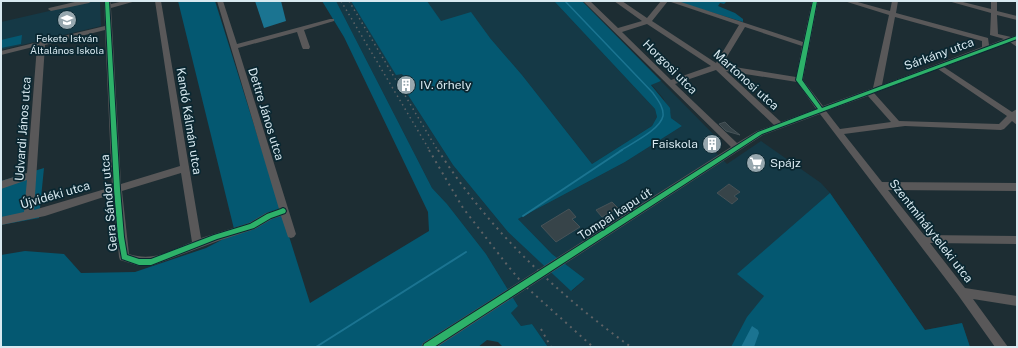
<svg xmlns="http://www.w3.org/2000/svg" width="1018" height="348" viewBox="0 0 1018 348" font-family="'Public Sans',sans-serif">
<rect width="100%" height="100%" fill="#1d2d33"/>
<path fill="#153946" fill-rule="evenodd" d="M93 1H100L101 26 1 50V22Z
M336 1H351L374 37 402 73 412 90 406 92 453 165 508 232 572 291 585 279 552 254 518 219 625 162 682 126 671 118V113L663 98 651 84 661 81 719 140V143L710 147 727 164 761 141 821 183 830 193 925 330 962 323 970 347H548L532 324 521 326 511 313 518 306 486 254 447 204 432 188ZM729 184 739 192 734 196 738 199 732 204 717 193Z
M427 1H554L655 109 657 117 652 126 592 164 522 75 490 38 440 21Z"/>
<path fill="#045871" d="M178 1H215L310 303 429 231 428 212 344 37 322 1H336L432 188 447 204 486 254 518 306 511 313 521 326 532 324 548 347H503L498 342 487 340 478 347H1V255L25 251 64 254 81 273 135 272 206 248 235 233Z
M351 1H427L441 21 471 12 490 38 522 75 592 164 652 126 657 117 655 109 554 1H582L661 81 651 85 670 108 671 118 682 126 625 162 518 219 552 254 585 279 571 291 508 232 453 165 406 92 412 90 402 74 396 75Z
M675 1H727L724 4 720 3 718 6 735 13 743 19V22Z
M22 35 21 44 1 48V40Z
M44 168 39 218 1 225V181Z
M830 193 925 330 962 323 970 347H731L747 317 764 296 737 274Z"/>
<path fill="#1b7491" d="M255 1H281L286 21 264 28Z
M752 326 758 330 759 333 754 347H741Z"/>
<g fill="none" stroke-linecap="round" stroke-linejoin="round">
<path stroke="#1b7491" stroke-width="1.5" d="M565 1 653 93C657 99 664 107 663 116 660 130 632 143 620 151"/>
<path stroke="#1b7491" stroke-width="2" d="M523 216 622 150
M316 347 466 252"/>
</g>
<path fill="#374449" stroke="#475358" d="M725 122 731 128 740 135 726 131 719 124Z
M729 184 740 192 734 196 738 199 732 204 717 193Z
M612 202 618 208 602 217 596 210Z
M569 209 576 217 572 219 580 227 556 242 541 226Z"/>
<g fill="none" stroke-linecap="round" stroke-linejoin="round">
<path fill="#595859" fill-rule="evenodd" d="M79 1H92L89 3 51 11 48 9 49 8Z
M104 1H110L111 4 124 1H136L111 8 121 184 180 166 155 1H161L201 238 249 223 266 213 279 209 217 1H223L237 44 330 19H334V21L304 30 310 47 309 49H303L302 47 297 32 238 48 296 234 294 237 291 238 288 237 281 216 272 219 255 229 218 241 151 266H139L120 260 119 257 113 194 45 216 1 225V217L24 212 27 180 1 189V181L27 173 37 46 1 55V51L105 26ZM105 30 112 187 34 210 45 45ZM181 173 192 242C169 251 153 262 129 254L122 191Z
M583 1H590L618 28 642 21 614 1H622L647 18 661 1H678L803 42 812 1H818L803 80 823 106 873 88 889 15 844 1H854L890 11 892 1H898L896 13 988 38 989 45 1004 39 990 35 991 13 948 1H959L991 9V1H997V11L1017 16V20L997 15 998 34 1011 37 1017 35V47L1010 42 944 67 1012 112 1017 109V125L1012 121 1004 129 1001 130 905 126 844 134 882 182 1017 183V191L888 190 924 235 1017 236V244L930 243 965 288 1017 296V306L973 299 1008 347H995L958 295 820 114 763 135 437 347H421L423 343 731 147ZM668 1 739 25 716 63 652 21ZM895 17 982 41V47L882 85ZM647 24 711 66 671 80 622 32ZM745 27 802 46 796 77 722 65ZM938 69 1007 116 999 124 899 121 874 93ZM716 70 774 125 757 131 737 143 675 84ZM726 71 797 82 816 109 781 122ZM868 96 891 122 840 129 826 111Z"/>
<path stroke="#5e6265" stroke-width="1.5" stroke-dasharray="1.5 3.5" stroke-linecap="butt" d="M341 1 430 151
M349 1 438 151"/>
<path stroke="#5e6265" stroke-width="2" stroke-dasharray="2 4.5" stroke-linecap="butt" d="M429 150 463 208 508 266 524 285 593 347
M438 150C488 229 556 293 631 347
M541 329 551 347"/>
<defs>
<path id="cycleway" d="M105 1H109L120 189 124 237 127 255 139 259H151L214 235 250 224 267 214 281 209 283 208 285 209 286 211 285 213 271 218 254 228 217 239 151 265H139L122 259 118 237 114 189Z
M813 1H817L802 80 822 108 1017 36V39L762 134 434 347H423L424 344 758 132 818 109 796 80Z"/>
</defs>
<use href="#cycleway" stroke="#0a2731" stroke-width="2"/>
<use href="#cycleway" fill="#2db169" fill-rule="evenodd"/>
</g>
<defs>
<symbol id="school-disc" viewBox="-11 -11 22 22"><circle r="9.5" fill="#97a7ae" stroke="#0a2731"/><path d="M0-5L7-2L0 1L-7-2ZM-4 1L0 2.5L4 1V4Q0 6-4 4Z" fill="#fff"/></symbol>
<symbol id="building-disc" viewBox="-11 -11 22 22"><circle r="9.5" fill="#97a7ae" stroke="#0a2731"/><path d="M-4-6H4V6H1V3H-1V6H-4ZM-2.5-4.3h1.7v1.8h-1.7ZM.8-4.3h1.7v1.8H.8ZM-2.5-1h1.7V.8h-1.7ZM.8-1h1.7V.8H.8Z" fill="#fff"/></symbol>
<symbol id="supermarket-disc" viewBox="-11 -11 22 22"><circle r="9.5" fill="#97a7ae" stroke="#0a2731"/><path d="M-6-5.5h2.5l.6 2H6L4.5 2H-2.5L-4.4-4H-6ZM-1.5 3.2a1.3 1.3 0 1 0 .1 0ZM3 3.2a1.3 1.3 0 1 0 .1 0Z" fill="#fff"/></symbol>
</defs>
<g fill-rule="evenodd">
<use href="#school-disc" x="56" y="9" width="22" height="22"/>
<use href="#building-disc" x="395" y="74" width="22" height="22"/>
<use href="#building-disc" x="701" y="133" width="22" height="22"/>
<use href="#supermarket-disc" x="745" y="152" width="22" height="22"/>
</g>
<g text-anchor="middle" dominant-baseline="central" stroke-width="3.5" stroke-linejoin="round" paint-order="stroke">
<g font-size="10" fill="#d8e9f0" stroke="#0a2731">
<text x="67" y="38">Fekete István<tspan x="67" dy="12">Általános Iskola</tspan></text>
</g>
<g font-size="12" fill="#d8e9f0" stroke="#0a2731">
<text transform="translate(939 54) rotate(-20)">Sárkány utca</text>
<text transform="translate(670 67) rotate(45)">Horgosi utca</text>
<text transform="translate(746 80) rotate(42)">Martonosi utca</text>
<text transform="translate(266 114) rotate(73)">Dettre János utca</text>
<text transform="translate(189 121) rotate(81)">Kandó Kálmán utca</text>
<text transform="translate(23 129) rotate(-86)">Udvardi János utca</text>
<text transform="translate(55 195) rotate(-16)">Újvidéki utca</text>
<text transform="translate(109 203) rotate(-95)">Gera Sándor utca</text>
<text transform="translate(615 214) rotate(-33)">Tompai kapu út</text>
<text transform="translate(931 231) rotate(52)">Szentmihályteleki utca</text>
</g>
<g font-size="12" fill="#d8e9f0" stroke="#0a2731" text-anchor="start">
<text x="420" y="85">IV. őrhely</text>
<text x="698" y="144" text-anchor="end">Faiskola</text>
<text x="770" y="163">Spájz</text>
</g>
</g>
<rect width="1018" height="348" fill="none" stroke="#d8e9f0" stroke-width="4"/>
</svg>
